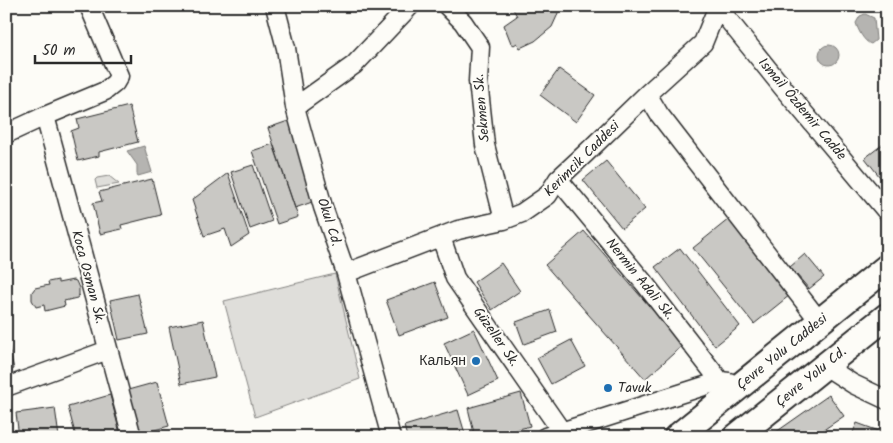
<svg xmlns="http://www.w3.org/2000/svg" width="893" height="443" viewBox="0 0 893 443" font-family="Kalam,sans-serif">
<rect width="100%" height="100%" fill="#fdfcf7"/>
<filter id="ink" filterUnits="userSpaceOnUse"><feTurbulence type="fractalNoise" baseFrequency=".02" numOctaves="2"/><feDisplacementMap in="SourceGraphic" scale="10" xChannelSelector="R" yChannelSelector="G"/><feConvolveMatrix kernelMatrix="1 2 1 2 8 2 1 2 1" color-interpolation-filters="sRGB"/></filter>
<g filter="url(#ink)">
<path fill="#dfdeda" stroke="#858482" d="M109 176 119 184 97 188 95 180 97 178Z
M335 274 360 379 255 417 224 301Z"/>
<path fill="#b5b4b1" stroke="#7e7d7b" d="M865 14 874 18 876 40 871 44C864 42 858 30 856 23L860 16Z
M819 55a10 10 0 1 1 20 0a10 10 0 1 1-20 0Z
M144 146 152 172 138 176 137 174V165L127 151Z"/>
<path fill="#c9c8c4" stroke="#2b2b2b" d="M514 6H560L557 16 552 27 535 41 520 48 517 43 514 45 511 43 504 25 517 16 513 9Z
M559 69 595 95 576 122 540 95Z
M129 106 138 142 99 152V156L78 161 71 131 79 128 77 119Z
M291 120 318 200 295 208 268 128Z
M887 141V186L865 158Z
M273 144 298 217 277 224 252 151Z
M606 161 645 209 622 228 583 180Z
M253 165 272 221 250 229 231 172Z
M228 173 249 235 231 247 225 229 204 236 192 200Z
M152 179 161 215 121 225 122 229 100 234 93 203 102 201 99 192Z
M729 219 790 295 754 324 693 248Z
M584 231 683 345 645 379 545 265Z
M680 248 740 326 715 346 655 267Z
M805 254 824 277 809 289 790 267Z
M501 263 520 291 492 310 474 282Z
M58 280V283L73 280 76 281 79 288V295L77 298 64 301 65 306 45 311 44 305 36 307 32 300V292L35 288 49 285 48 282Z
M435 282 448 317 399 335 386 300Z
M138 294 148 334 119 340 110 300Z
M550 310 557 332 524 344 516 322Z
M203 320 215 377 181 384 169 327Z
M474 329 498 381 468 395 444 343Z
M6 335 14 369 6 371Z
M571 340 585 366 551 384 537 358Z
M157 382 169 426 140 434 128 390Z
M521 393 530 426 490 437H475L468 408Z
M110 395 121 437H76L68 407Z
M829 395 844 416 813 437H769Z
M55 408 59 437H19L16 413Z
M458 410 466 437H407L404 426Z
M857 423 887 434V437H851Z"/>
<g fill="none" stroke-linecap="round" stroke-linejoin="round">
<defs>
<path id="minor" d="M275 6 286 48 295 107 323 207 346 273 391 437
M447 6 463 22 480 47 478 81 485 145 504 220
M717 6 784 89 887 212
M647 94 659 114 820 322
M295 107 354 65 410 6
M45 116 132 437
M6 134 45 116 105 91 115 83 119 76 89 6
M558 179 645 284 720 381
M441 237 455 278 562 432
M346 273 458 230 504 220 522 213 548 195 558 179 585 154 647 94 703 43 718 6
M825 366 853 384 887 400
M6 387 108 350
M545 437 720 381 729 382"/>
<path id="highway" d="M677 437 887 267
M736 437 887 316"/>
</defs>
<use href="#minor" stroke="#2b2b2b" stroke-width="21"/>
<use href="#highway" stroke="#2b2b2b" stroke-width="29"/>
<use href="#minor" stroke="#fdfcf7" stroke-width="18"/>
<use href="#highway" stroke="#fdfcf7" stroke-width="25"/>
</g>
</g>
<g fill="#1f6fb2" stroke="#fdfcf7" stroke-width="2">
<circle cx="476" cy="361" r="5"/>
<circle cx="608" cy="388" r="5"/>
</g>
<g text-anchor="middle" dominant-baseline="central" stroke-width="4" stroke-linejoin="round" paint-order="stroke">
<g font-size="14" fill="#2b2b2b" stroke="#fdfcf7">
<text transform="translate(482 108) rotate(-95)">Sekmen Sk.</text>
<text transform="translate(802 109) rotate(50)">Ismail Ôzdemir Cadde</text>
<text transform="translate(582 159) rotate(-45)">Kerimcik Caddesi</text>
<text transform="translate(329 222) rotate(72)">Okul Cd.</text>
<text transform="translate(88 277) rotate(75)">Koca Osman Sk.</text>
<text transform="translate(640 279) rotate(51)">Nermin Adali Sk.</text>
<text transform="translate(496 337) rotate(55)">Güzeller Sk.</text>
<text transform="translate(782 352) rotate(-39)">Çevre Yolu Caddesi</text>
<text transform="translate(811 377) rotate(-39)">Çevre Yolu Cd.</text>
</g>
<g font-size="14" fill="#2b2b2b" stroke="#fdfcf7" text-anchor="end">
<text x="466" y="361">Кальян</text>
<text x="618" y="388" text-anchor="start">Tavuk</text>
</g>
</g>
<rect width="893" height="443" fill="none" stroke="#fdfcf7" stroke-width="25"/>
<rect x="12" y="12" width="868" height="418" fill="none" stroke="#2b2b2b" stroke-width="2" filter="url(#ink)"/>
<path d="M35 55v8h96v-8" fill="none" stroke="#2b2b2b" stroke-width="2.5"/>
<text x="42" y="55" font-size="15" fill="#2b2b2b" stroke="#fdfcf7" stroke-width="4" paint-order="stroke">50 m</text>
</svg>
